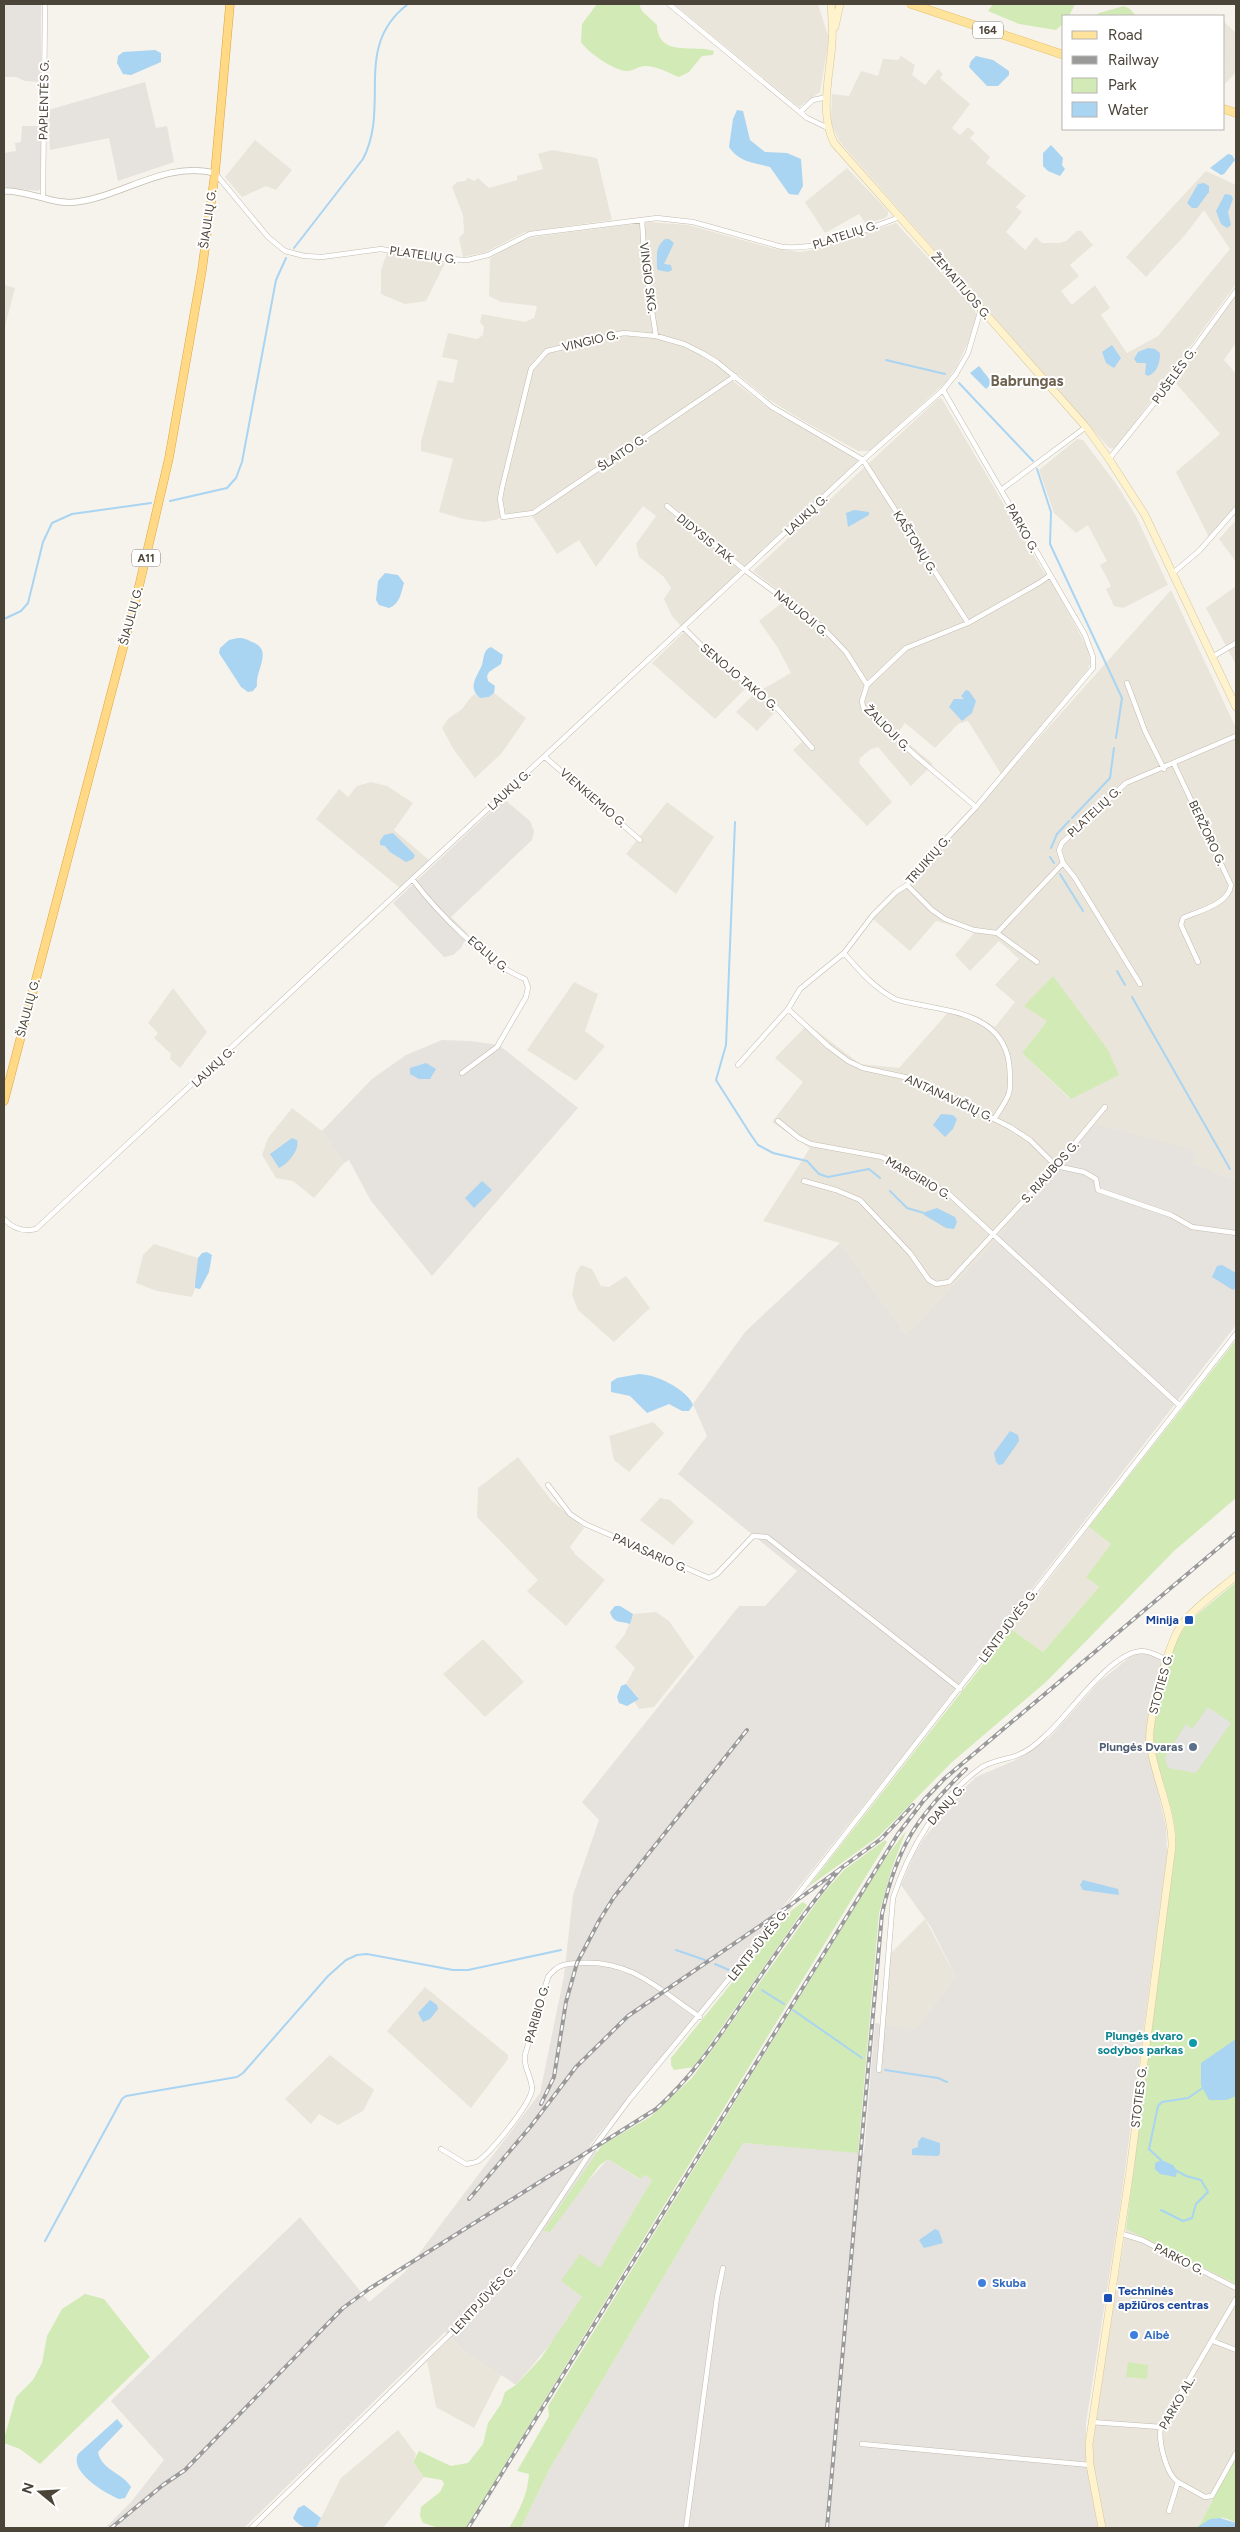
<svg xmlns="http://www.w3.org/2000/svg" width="1240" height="2532" viewBox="0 0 1240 2532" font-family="Figtree,sans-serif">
<rect width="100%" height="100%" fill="#f6f3ec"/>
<path fill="#eae5da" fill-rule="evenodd" d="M674 4H818L829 39 820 92 799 107Z
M1224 22 1236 33V72L1225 84Z
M901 56 915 65 912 75 925 85 938 69 943 74 940 78 970 104 952 128 960 135 968 127 975 133 970 138 990 157 986 163 1026 196 1016 207 1022 212 1006 232 1025 250 1036 237 1042 243H1059L1066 241 1077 231H1081L1093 245 1070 265 1079 276 1061 291 1072 305 1095 285 1110 308 1101 315 1127 353 1158 336 1230 249 1204 210 1185 235 1146 277 1126 257 1206 171 1236 185V284L1116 449 1109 448 839 141 831 123 832 94 849 96 861 71 878 76 883 59 898 60Z
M255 140 292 170 276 190 266 186 242 197 225 177Z
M552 150 597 158 612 220 525 232 486 252 463 257 459 238 464 233 463 215 452 187 457 182 465 181 468 178 474 181 478 178 489 188 517 180V176L543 169 538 154Z
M847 168 888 211V215L885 218 866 224 859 214 825 233 805 202Z
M649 222 688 225 775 249 800 252 816 249 896 223 974 308 977 317 969 340 957 366 945 383 870 451H858L802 420 768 399 735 372 705 395 529 512 513 515 505 513 498 519 485 522 463 519 439 512 453 459 421 451V441L438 380 453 383 458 360 442 357 448 333 477 339 483 335 484 327 480 322 482 314 525 322 534 318 537 306 501 302 489 296 490 258 514 243 533 237Z
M387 253 445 263 426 301 405 304 381 294V270Z
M5 285 15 288 4 330V289Z
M1236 294V343L1224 360 1236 374V505L1209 537 1176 472 1220 434 1174 381Z
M733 381 774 412 855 456 858 462 682 627 672 616 664 599 671 588 664 577 639 557 636 544 656 516 643 506 596 567 579 540 557 554 532 516Z
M939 398 942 399 1043 571 1053 584 1089 651 1090 663 1088 669 1001 774 968 721 958 724 935 748 905 723 897 734 933 764 911 786 878 747 871 749 860 758 859 763 892 802 867 826 793 750 802 742 777 710 757 731 736 712 754 694 791 673 778 648 759 621 788 598 753 571Z
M1077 439 1083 440 1117 485 1136 516 1168 585 1123 608 1114 606 1106 589 1111 586 1100 565 1107 561 1088 525 1076 533 1054 513 1039 470Z
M1236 520V562L1219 539Z
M1236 586V665L1206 608Z
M1171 590 1236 728V1181L1193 1163 1196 1151 995 1241 906 1335 840 1243 763 1221 810 1148 772 1122 803 1082 775 1058 808 1024 860 1064 899 1068 952 1008 977 1016 995 1027 1015 1002 995 985 1019 959 999 941 970 971 955 955 975 932 936 921 910 951 873 919 915 877ZM1047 1021 1070 1099 1022 1053Z
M684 632 714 660 748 686 715 719 652 663Z
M494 693 526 718 501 754 475 778 454 750 442 728 448 719 462 709 472 696 475 694 480 698 489 697Z
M371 782 387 786 413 803 394 830 430 861 400 888 316 819 339 789 348 797 357 786Z
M667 802 714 837 676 894 626 854Z
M574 982 598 994 585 1031 605 1046 576 1081 527 1050Z
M173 988 207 1032 180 1068 170 1059 171 1054 154 1038 158 1033 148 1023Z
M292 1108 322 1131 344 1163 314 1198 293 1181 276 1178 262 1155 268 1138Z
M154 1244 198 1258 195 1288 192 1297 157 1291 136 1283 143 1255Z
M581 1265 592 1269 601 1286 609 1287 626 1276 650 1308 614 1342 578 1310 572 1295 576 1273Z
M653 1422 664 1433 629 1472 614 1460 609 1436Z
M518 1457 552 1501 584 1528 570 1547 576 1555 605 1580 566 1626 527 1591 538 1580 477 1517 478 1488Z
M660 1498 670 1500 694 1522 673 1545 640 1520Z
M1089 1527 1111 1544 1086 1577 1099 1587 1043 1652 1011 1629Z
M656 1612 669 1621 694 1657 654 1707 639 1709 634 1701 638 1697 626 1684 635 1668 615 1647 625 1634 633 1614Z
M483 1639 524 1682 485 1717 443 1674Z
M925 1919 956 1977 915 2029 884 2025 891 1953Z
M425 1987 508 2055V2059L471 2108 387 2031Z
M330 2055 374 2090 363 2111 338 2125 319 2114 311 2124 285 2099Z
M1126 2229 1236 2284V2456L1199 2526 1192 2528H1105L1092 2465 1091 2444Z
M451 2338 464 2351 501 2375 474 2428 436 2407 427 2361Z
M398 2430 416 2454 413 2462 424 2477 383 2528H316L341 2478Z"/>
<path fill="#e6e2dd" d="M4 4H41V82L25 81 16 77H4Z
M145 82 156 128 167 126 174 162 118 181 109 138 50 150 48 110Z
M22 126H42L40 189 38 191 4 187V153L16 151 15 143 21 142Z
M504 799 530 821 534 831 532 840 451 917 468 934 461 948 453 955 444 957 393 903Z
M442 1040 470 1041 499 1045 578 1108 432 1276 371 1201 349 1160 344 1163 322 1131 372 1079 406 1055Z
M1095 1124 1196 1151 1193 1163 1236 1181V1325L905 1753 723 1982 589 2146 598 2152 543 2231 608 2159 639 2179 646 2175 652 2180 600 2269 561 2281 582 2297 558 2335 516 2385 464 2351 445 2332 244 2528H105L131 2502 164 2460 111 2401 300 2217 369 2302 405 2272 540 2093 564 1976 573 1895 599 1820 582 1802 739 1606H765L797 1571 678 1474 707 1436 693 1404 745 1332 840 1243 906 1335 995 1241Z
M1138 1654H1148L1163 1660 1146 1731 1148 1748 1166 1827 1167 1855 1120 2207 1086 2423V2459L1098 2528H521L549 2470 743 2143 864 2153 875 2023 915 2029 956 1977 931 1927 901 1885 914 1855 925 1837 966 1787 976 1777 1018 1759 1035 1748 1050 1737 1099 1682 1130 1657Z"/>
<path fill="#d2eab5" d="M597 4H639L642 11 657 25C658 58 695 44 714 51L713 55 702 56 689 72 679 77C668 73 658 66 645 66 639 66 633 71 627 71 615 71 587 52 581 42L582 24Z
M993 4H1075L1069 16H1064V23L1056 30 1019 24 988 11Z
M1124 6 1130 9 1136 16H1095L1099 13Z
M1053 976 1108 1050 1119 1075 1071 1099 1022 1053 1047 1021 1024 1006Z
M1236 1340V1498L1174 1551 1046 1682 951 1763 879 1836 808 1887 1011 1629 1043 1652 1099 1587 1086 1577 1111 1544 1089 1527Z
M1236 1582V2284L1126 2229 1176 1843C1176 1808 1158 1777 1154 1742 1151 1712 1168 1671 1176 1641L1188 1622Z
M906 1831 892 1868 879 1913 858 2153 743 2143 549 2470 521 2528H509C519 2511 528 2494 529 2474L517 2471 549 2416 548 2406 866 1889 887 1856Z
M885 1840 887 1842 466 2528H439L423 2523 420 2516 421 2507 440 2492 444 2484 442 2480 424 2477 413 2462 419 2451 451 2466 468 2463 483 2444 488 2423 501 2404 505 2392 516 2385 541 2358 582 2297 561 2281 580 2254 600 2268 652 2180 646 2175 640 2179 608 2159 599 2166 550 2232 543 2231 602 2145 650 2117 692 2078 822 1895 844 1870Z
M803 1902 807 1905 694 2067 674 2070 671 2065V2058L782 1921 792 1910Z
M85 2294 104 2299 150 2357 40 2464 20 2449 4 2443V2439L16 2397 33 2380 42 2363 47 2336 62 2309Z
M1128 2362 1148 2365 1147 2379 1126 2377Z
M1236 2456V2523C1213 2509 1208 2527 1192 2528L1199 2526Z"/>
<path fill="#e5e3e0" d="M1208 1707 1231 1723 1196 1773 1168 1768 1165 1757 1186 1724 1192 1729Z"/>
<path fill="#a9d4f2" d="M155 50 161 53V62L131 75 123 74 117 63 118 56 123 52Z
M976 56 993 60 1009 71V75L998 86H987L969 67 971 61Z
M737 110 743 111 750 140 765 152 787 153 801 159 803 186 798 195 789 194 770 167C753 162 740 163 729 147L733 119Z
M1051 145 1063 158 1062 165 1065 169 1060 176 1048 171 1043 166V153Z
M1228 154 1232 155 1235 160 1224 174 1221 175 1210 168Z
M1204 183 1209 186V192L1197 208H1192L1187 203 1198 184Z
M1225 194 1231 195 1233 199 1228 212 1231 225 1227 228 1221 224 1216 211Z
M665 239H669L674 243 664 264 671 265 672 270 668 272 658 270 657 268C657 256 655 247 665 239Z
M1112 345 1121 358 1114 368 1106 363 1102 352Z
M1148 348 1155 349 1160 353C1160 363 1157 373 1148 376L1145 374 1146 363H1137L1134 359 1138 352Z
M979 366 990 380 991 384 986 389 970 373Z
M854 510 869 512V515L848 527 846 513Z
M385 573 398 575 404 583C401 593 400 604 389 608L379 605 376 600 378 581Z
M238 638C245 638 246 639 252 642 274 650 255 670 257 686L253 691 248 692 241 687 219 653 220 648 229 640Z
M491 647 503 655 501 664 489 672 487 676 488 681 495 686 494 693 489 697 480 698C467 687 477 677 482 665 484 658 483 650 491 647Z
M966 690 969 691 976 701 972 713 962 721 949 707 954 699H964L961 696Z
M393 833 415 855 413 859 406 862 390 852 385 846 380 845V841L384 835Z
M426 1063 436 1069 430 1079H419L410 1074V1068Z
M941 1114 953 1115 957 1119 953 1129 945 1137 933 1125Z
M292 1138 297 1140C300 1150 288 1164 279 1168L270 1154Z
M482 1181 492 1190 474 1208 465 1198Z
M937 1208 955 1217 957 1222 954 1229 946 1228 924 1215 925 1212Z
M207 1252 212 1255 209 1272 200 1289 195 1288V1284L198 1258 202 1253Z
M1222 1265 1236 1273V1287L1233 1290 1212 1277 1217 1266Z
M639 1374C655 1374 687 1389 693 1405L689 1411H682L669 1404 647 1413 630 1396 611 1392V1382L617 1378Z
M1010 1431 1018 1435 1019 1441 1003 1464 999 1465 996 1462 994 1453Z
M615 1606H620L633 1614 630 1624C622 1621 613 1624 610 1612Z
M626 1684 639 1699 627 1706 619 1703 617 1697 621 1686Z
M1083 1880 1118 1889 1119 1895 1083 1890 1080 1885Z
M430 2000 437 2005 438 2009 430 2019 423 2022 418 2013Z
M1236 2039V2096L1226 2100H1209L1201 2085V2063Z
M922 2137 940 2143V2154L938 2156 912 2155V2149L918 2147V2142Z
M1161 2160 1173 2165 1177 2171 1176 2177 1160 2174 1155 2169V2163Z
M935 2229 939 2231 943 2243 924 2248 919 2240Z
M117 2419 123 2426 98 2452C101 2470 123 2473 131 2487L125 2498 119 2499C105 2493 69 2472 78 2454Z
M304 2505 321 2518 316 2528C306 2528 299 2527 293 2518L298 2508Z
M1220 2518 1236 2523V2528H1196L1210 2519Z"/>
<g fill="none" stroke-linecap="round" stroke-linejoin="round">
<path stroke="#a9d4f2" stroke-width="2" d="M294 248 363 159C391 105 352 47 408 4
M886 360 945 374
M959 383 1033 461
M1037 469 1051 512 1050 544 1122 698 1116 738
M170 501 227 488 236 478 242 462 276 280 286 258
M4 619 21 611 28 603 43 542 52 523 72 514 151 503
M1072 818 1110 778 1114 748
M735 822 726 1045 716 1080 751 1135 758 1145 773 1153 807 1161 819 1174 828 1177 869 1169 880 1178
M1051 848 1057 834 1069 821
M1050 857 1054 863
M1060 874 1083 911
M1117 971 1125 985
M1132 997 1230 1169
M890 1191 907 1208 924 1213
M676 1950 705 1960
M715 1964 729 1970
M762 1990 784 2004
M793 2010 862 2058
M885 2070 938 2078 947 2082
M1162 2161 1149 2149 1158 2106 1162 2102 1188 2098 1204 2087
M1161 2210 1183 2221 1192 2218 1196 2204 1208 2192 1201 2180 1186 2176 1175 2170
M45 2241 122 2099 126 2096 237 2077 243 2073 328 1976 346 1960 357 1955 367 1954 453 1970H468L561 1950"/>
<defs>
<path id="minor" d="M669 4 807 118 828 128
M800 112 813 100 827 97
M215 173 268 237 285 251 304 256 322 257 381 249 427 258 467 260 488 255 530 234 657 218 693 222 782 247C821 251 863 230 900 217
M43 197 45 4
M642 220 645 267 656 336
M735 376 533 513 503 517 500 499 502 488 531 369 547 351 614 335 624 333 656 336 684 344 702 353 717 362 772 407 863 460 968 623
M1109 459 1155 402 1236 291
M1001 490 1086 427
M667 506 746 571 822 627 846 652 867 685
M1173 573 1199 551 1236 509
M684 628 702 646 778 709 812 748
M1212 657 1236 643
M1127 683 1145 731 1164 769
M545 757 640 840
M1174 764 1231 885C1229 904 1199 911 1183 918L1181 925 1198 962
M976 807 917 757 863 707 862 701 867 685 906 648 968 623 1039 583 1049 576
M1063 863 1075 878 1140 984
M413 880C437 912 489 965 525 979L528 987 526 997 497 1047 462 1073
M907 885 932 910 945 919 974 930 997 933 1037 962
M997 933 1063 863 1059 850 1062 843 1126 783 1236 736
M844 953C859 970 874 988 895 999 903 1002 912 1003 921 1005 957 1012 1003 1018 1009 1063 1012 1093 1011 1094 994 1119
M788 1009 828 1046 848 1061 863 1068 909 1078 936 1090 1010 1127 1030 1140 1056 1166 1084 1172 1096 1179 1098 1190 1171 1215 1192 1227 1236 1233
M738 1065 788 1009 800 989 844 953 873 915 896 892 907 885 920 867 976 807 1093 668V657L1085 635 943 390
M778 1121 799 1138 811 1144 882 1157 949 1194 1180 1406
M804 1181 836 1190 860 1200 910 1253 929 1280 936 1284 949 1282 1056 1166 1105 1107
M4 1219C13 1229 23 1232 36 1229L863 460 943 390 956 374 968 353 981 309
M548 1485 570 1514 585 1524 709 1578 717 1574 753 1536 767 1537 960 1689
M879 2070 893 1898C908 1851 940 1796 982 1767 992 1761 1007 1759 1018 1755 1028 1751 1038 1743 1046 1735 1069 1715 1110 1652 1142 1651 1150 1651 1160 1657 1167 1660
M441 2149 466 2164C470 2163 475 2163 478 2161 490 2153 531 2104 532 2089 532 2077 523 2068 525 2055L548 1977C557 1965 564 1964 578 1963 631 1959 658 1989 700 2017
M1119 2233 1142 2240 1236 2288
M1213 2341 1236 2350
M1091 2422 1161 2427
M862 2444 1090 2465
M1178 2482 1205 2497 1212 2496 1236 2453
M1169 2511 1178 2482C1166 2474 1158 2441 1161 2427L1236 2299
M251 2528 476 2309 513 2269 594 2147 629 2100 789 1906 1236 1334
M686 2528 717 2297 723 2268"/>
<path id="tertiary" d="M4 191C28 190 52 205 76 202 124 196 164 161 215 173"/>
<path id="secondary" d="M831 4C832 17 833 30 832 43 830 76 819 112 834 143L1086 427 1109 459 1145 515 1236 707
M835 27 840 4
M1102 2528 1090 2465 1089 2444 1130 2170 1172 1846C1172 1811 1156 1780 1150 1745 1147 1722 1168 1643 1182 1624 1196 1606 1218 1591 1236 1576"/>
<path id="primary" d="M911 4 1064 55
M1224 109 1236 113"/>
<path id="trunk" d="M4 1101 137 595 169 458 202 270 215 173 230 4"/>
</defs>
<use href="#minor" stroke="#c2bbae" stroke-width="5.5"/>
<use href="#tertiary" stroke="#c2bbae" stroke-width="7"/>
<use href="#secondary" stroke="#d6c79b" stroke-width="8"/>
<use href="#primary" stroke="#e6c16a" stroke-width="9"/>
<use href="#trunk" stroke="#e0a43c" stroke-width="9"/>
<use href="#minor" stroke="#fff" stroke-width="4.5"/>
<use href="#tertiary" stroke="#fff" stroke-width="5.5"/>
<use href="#secondary" stroke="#fff3cd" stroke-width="7"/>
<use href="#primary" stroke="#ffe39c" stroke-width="8"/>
<use href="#trunk" stroke="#ffd985" stroke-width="8"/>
<defs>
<path id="rail" d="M541 2104 554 2077 566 2002 577 1963 599 1921 614 1897 747 1730
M469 2199 531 2126 576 2067 628 2016 789 1906 881 1839 913 1805
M111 2528 163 2485 185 2470 343 2308 369 2289 656 2109C693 2076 716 2041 744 2000 775 1955 805 1910 841 1868
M468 2528 898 1834 924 1800 944 1779 1236 1533
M827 2528 882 1914C897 1846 917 1817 966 1769"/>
</defs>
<use href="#rail" stroke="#9a9a9a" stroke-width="4"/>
<use href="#rail" stroke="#fff" stroke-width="2" stroke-dasharray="5.5" stroke-linecap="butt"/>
</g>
<g fill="#1a4fb4" stroke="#fff" stroke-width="2">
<rect x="1184" y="1615" width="10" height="10" rx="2.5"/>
<rect x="1103" y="2293" width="10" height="10" rx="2.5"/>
</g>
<circle fill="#5c6f8a" stroke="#fff" stroke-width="2" cx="1193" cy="1747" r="5"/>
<circle fill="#0f9aa8" stroke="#fff" stroke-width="2" cx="1193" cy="2043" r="5"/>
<g fill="#3f7fe0" stroke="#fff" stroke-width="2">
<circle cx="982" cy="2283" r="5"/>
<circle cx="1134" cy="2335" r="5"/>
</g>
<g text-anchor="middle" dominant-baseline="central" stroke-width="4" stroke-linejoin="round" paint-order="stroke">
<g fill="#fff" stroke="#817c74" stroke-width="1">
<rect x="973" y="21.5" width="30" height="17" rx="4"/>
<rect x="132" y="549.5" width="28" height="17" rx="4"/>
</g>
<g font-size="11" font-weight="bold" fill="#4b4439">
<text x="988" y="30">164</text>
<text x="146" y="558">A11</text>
</g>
<g font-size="12" fill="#4b4439" stroke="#fff">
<text transform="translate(44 100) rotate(-89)">PAPLENTĖS G.</text>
<text transform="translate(208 219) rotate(-82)">ŠIAULIŲ G.</text>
<text transform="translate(845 235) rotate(-18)">PLATELIŲ G.</text>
<text transform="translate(423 255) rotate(8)">PLATELIŲ G.</text>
<text transform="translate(648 278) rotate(83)">VINGIO SKG.</text>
<text transform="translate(961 286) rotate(49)">ŽEMAITIJOS G.</text>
<text transform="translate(590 341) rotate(-13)">VINGIO G.</text>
<text transform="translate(1174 376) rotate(-54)">PUŠELĖS G.</text>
<text transform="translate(622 453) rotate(-34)">ŠLAITO G.</text>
<text transform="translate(806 515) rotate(-43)">LAUKŲ G.</text>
<text transform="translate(1022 528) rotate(61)">PARKO G.</text>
<text transform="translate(706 539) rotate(39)">DIDYSIS TAK.</text>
<text transform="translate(915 542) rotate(58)">KAŠTONŲ G.</text>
<text transform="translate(801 613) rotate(39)">NAUJOJI G.</text>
<text transform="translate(131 616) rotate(-75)">ŠIAULIŲ G.</text>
<text transform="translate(739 677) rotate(40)">SENOJO TAKO G.</text>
<text transform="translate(887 728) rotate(45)">ŽALIOJI G.</text>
<text transform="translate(509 790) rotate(-43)">LAUKŲ G.</text>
<text transform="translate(593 798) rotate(41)">VIENKIEMIO G.</text>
<text transform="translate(1094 812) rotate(-43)">PLATELIŲ G.</text>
<text transform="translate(1207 833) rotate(65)">BERŽORO G.</text>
<text transform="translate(928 860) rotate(-49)">TRUIKIŲ G.</text>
<text transform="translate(488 954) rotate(40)">EGLIŲ G.</text>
<text transform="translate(28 1008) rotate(-75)">ŠIAULIŲ G.</text>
<text transform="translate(213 1067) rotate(-43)">LAUKŲ G.</text>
<text transform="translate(949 1098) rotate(25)">ANTANAVIČIŲ G.</text>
<text transform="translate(1050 1172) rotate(-48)">S. RIAUBOS G.</text>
<text transform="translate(918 1178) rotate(30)">MARGIRIO G.</text>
<text transform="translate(650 1553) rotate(24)">PAVASARIO G.</text>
<text transform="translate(1008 1626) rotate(-53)">LENTPJŪVĖS G.</text>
<text transform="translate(1161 1684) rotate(-75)">STOTIES G.</text>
<text transform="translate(946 1805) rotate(-49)">DANŲ G.</text>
<text transform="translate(758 1945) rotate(-51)">LENTPJŪVĖS G.</text>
<text transform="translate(537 2014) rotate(-74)">PARIBIO G.</text>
<text transform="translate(1139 2097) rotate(-83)">STOTIES G.</text>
<text transform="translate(1179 2259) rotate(27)">PARKO G.</text>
<text transform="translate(483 2300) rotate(-47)">LENTPJŪVĖS G.</text>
<text transform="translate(1177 2403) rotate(-60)">PARKO AL.</text>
</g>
<g font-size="12" font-weight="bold" fill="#164399" stroke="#fff" text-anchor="end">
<text x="1179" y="1620">Minija</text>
<text x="1118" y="2291" text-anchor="start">Techninės<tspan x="1118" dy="14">apžiūros centras</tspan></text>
</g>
<g font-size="12" font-weight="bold" fill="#4e5e75" stroke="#fff" text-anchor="end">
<text x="1183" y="1747">Plungės Dvaras</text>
</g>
<g font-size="12" font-weight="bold" fill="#0d838f" stroke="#fff" text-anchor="end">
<text x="1183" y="2036">Plungės dvaro<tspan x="1183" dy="14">sodybos parkas</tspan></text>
</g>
<g font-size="12" font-weight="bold" fill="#366cbe" stroke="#fff" text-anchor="start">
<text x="992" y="2283">Skuba</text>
<text x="1144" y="2335">Aibė</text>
</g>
<g font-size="15" font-weight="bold" fill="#6e6250" stroke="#fff">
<text x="1027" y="381">Babrungas</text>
</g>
</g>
<rect width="1240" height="2532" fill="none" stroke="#4b4439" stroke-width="10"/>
<rect x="1062" y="15" width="162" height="115" fill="#ffffff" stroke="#b7b4b0"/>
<rect x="1072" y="31" width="25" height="8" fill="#ffe39c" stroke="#b7b4b0"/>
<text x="1108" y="40" font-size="15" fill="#4b4439">Road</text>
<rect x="1072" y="56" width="25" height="8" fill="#9a9a9a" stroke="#b7b4b0"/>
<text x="1108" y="65" font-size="15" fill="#4b4439">Railway</text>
<rect x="1072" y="78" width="25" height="15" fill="#d2eab5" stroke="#b7b4b0"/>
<text x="1108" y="90" font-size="15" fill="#4b4439">Park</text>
<rect x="1072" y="102" width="25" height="15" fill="#a9d4f2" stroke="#b7b4b0"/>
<text x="1108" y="115" font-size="15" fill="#4b4439">Water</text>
<g transform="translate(40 2492) rotate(288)" stroke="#ffffff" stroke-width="4" paint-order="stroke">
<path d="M0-4L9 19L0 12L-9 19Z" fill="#4b4439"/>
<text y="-8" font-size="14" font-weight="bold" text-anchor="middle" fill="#4b4439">N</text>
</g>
</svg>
